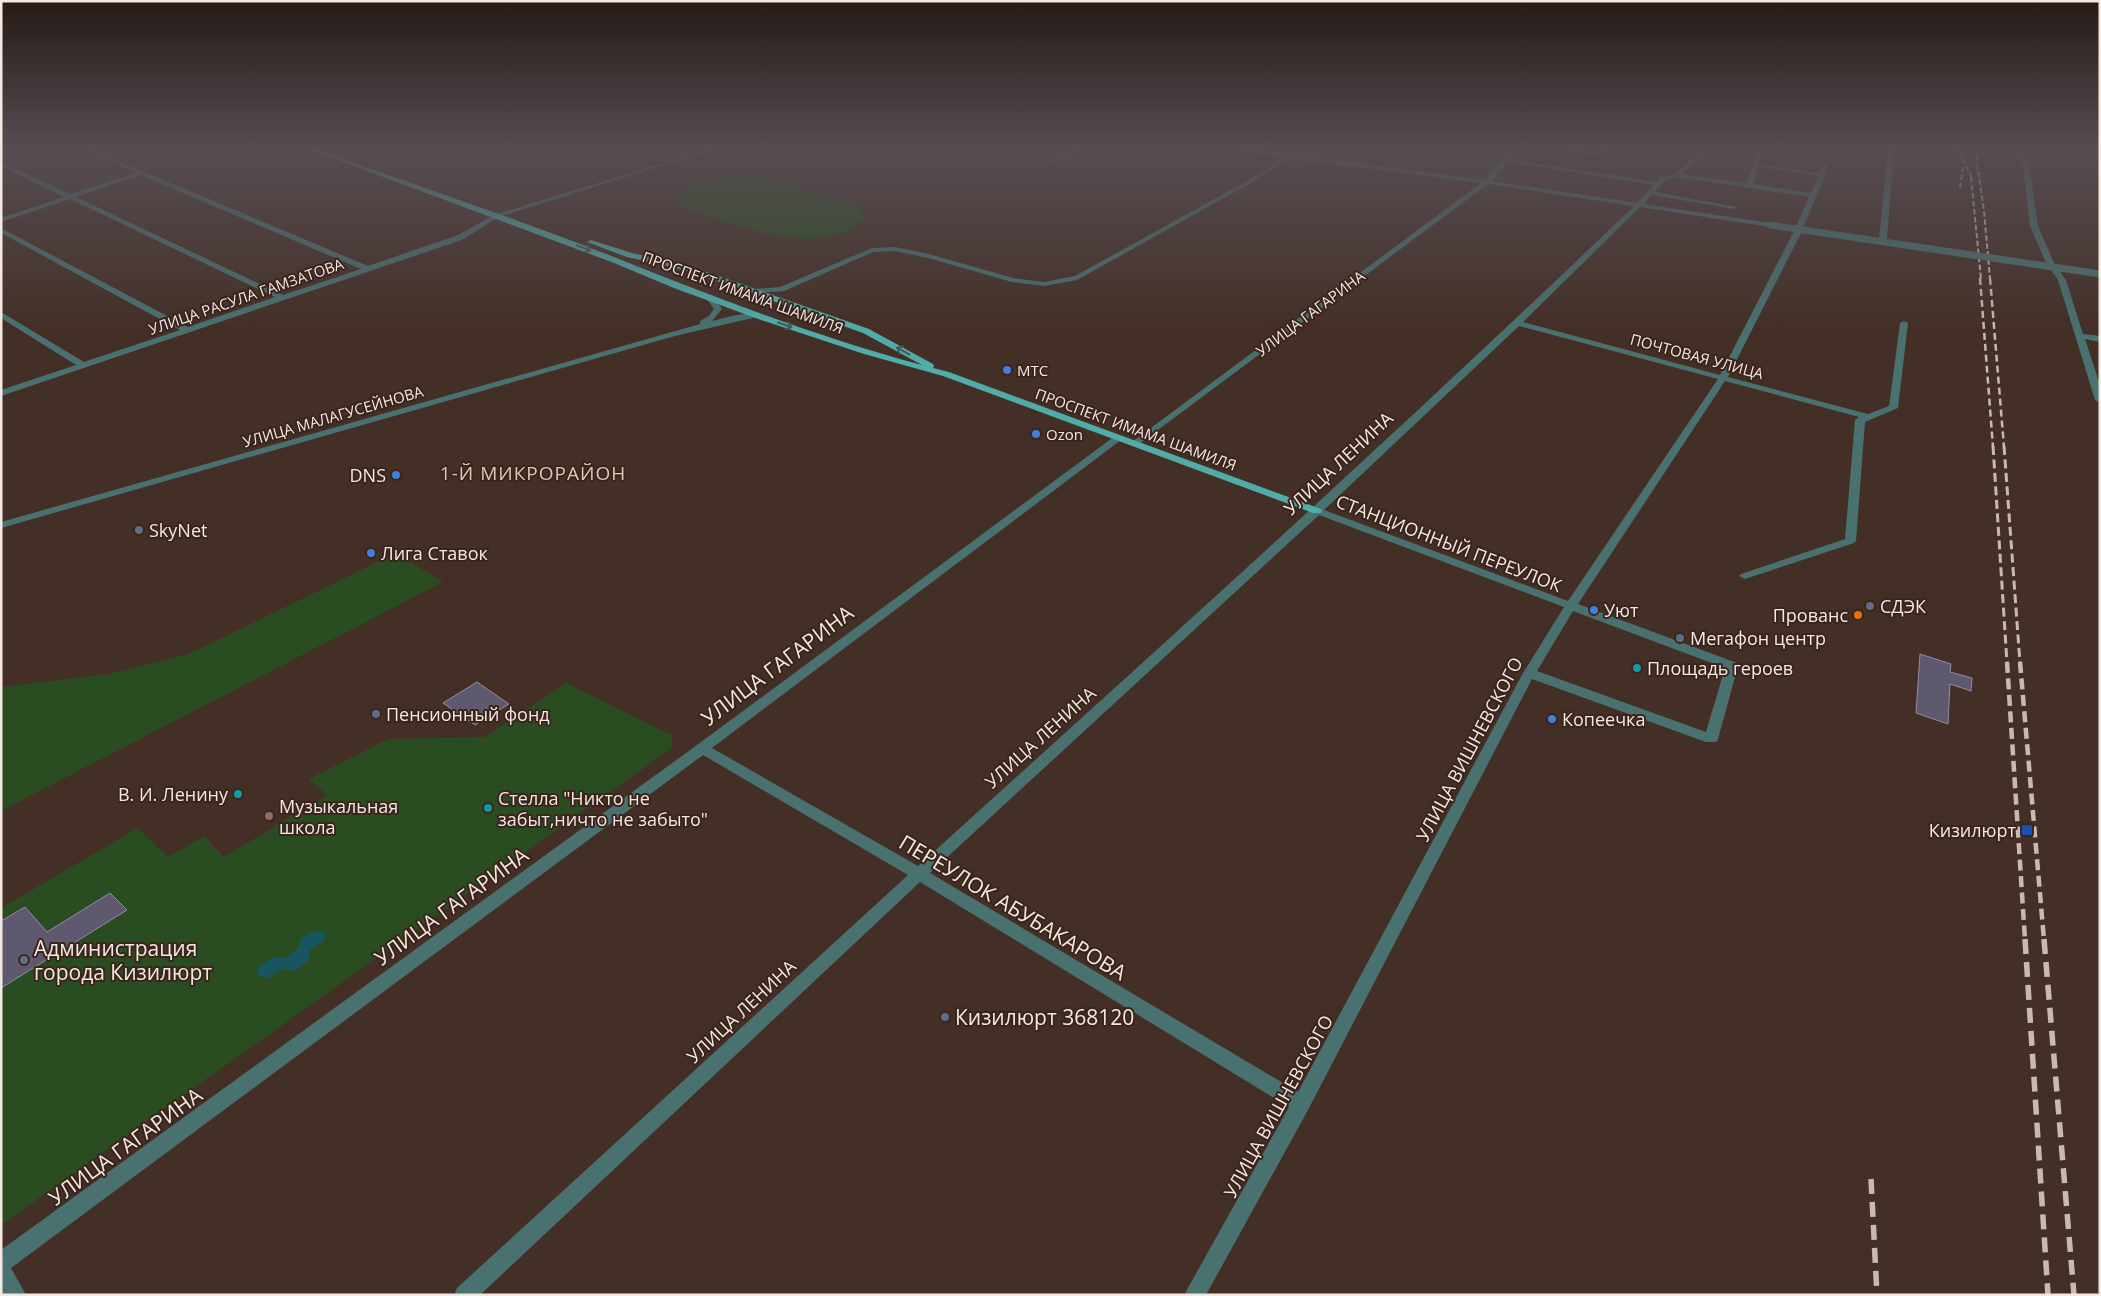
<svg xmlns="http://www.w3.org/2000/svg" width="2101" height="1296" viewBox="0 0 2101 1296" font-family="'Open Sans',sans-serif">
<rect width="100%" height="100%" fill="#442f27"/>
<path fill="#294c20" d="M753 176 774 180 853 202 866 217C823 264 732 223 682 207L675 199C693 177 725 177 753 176Z
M396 553 443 582 1 811V687L109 674 189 654Z
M566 683 672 735V748L4 1223 1 1219V908L138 828 168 857 204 836 224 857 327 795 309 779 388 739 485 737Z"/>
<path fill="#19555f" d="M313 931 326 932 324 941 310 950 309 960 294 971 282 969 269 978 258 976V967L273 957 285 958 298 949 300 939Z"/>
<path fill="#5e596e" stroke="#918ca3" d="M1920 654 1951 664 1950 672 1972 678 1971 691 1950 684 1948 724 1916 713Z
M477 682 509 704 475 725 443 703Z
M110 893 127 910 1 988V921L25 907 47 932Z"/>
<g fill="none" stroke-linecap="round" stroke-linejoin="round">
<path fill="#48716f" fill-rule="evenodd" d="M80 148H88L368 266 458 235 494 215 711 148H719L498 217 464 239 453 243 1 396V390L76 365 1 318V312L84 362 180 330 1 233V228L188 327 275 297 70 199 1 222V218L64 197 1 166V162L70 194 136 173ZM141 175 361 269 283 295 76 197Z
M1079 148H1086L1052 164 1047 163Z
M1224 148H1239L1285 153 1485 180 1512 148H1518L1510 159 1657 182 1661 178 1675 174 1704 148H1710L1682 174 1747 183 1756 155 1759 153 1762 155 1759 164 1819 173 1823 165H1827L1825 175 1801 233 1728 377 1868 414 1889 406 1900 323 1904 321 1908 323 1898 408 1865 422 1856 541 1854 543 1745 579 1739 576 1741 574 1845 539 1855 420 1859 417 1725 381 1578 604 1737 663 1738 666 1718 739 1716 742H1706L1532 679 1308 1110 1206 1295H1184L1289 1107 920 882 480 1295H454L457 1288 908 875 703 755 11 1268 26 1295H4L1 1291V1250L697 745 1115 436H1121V440L712 748 918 866C1159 648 1400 431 1634 206L1488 184 1135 447 1130 444 1132 442 1481 183 1286 158 1276 168 1249 184 1077 280 1044 286 1012 282 928 258 895 251 873 252 784 291 754 293 750 291 754 289 780 287 872 248 895 247 929 254 1013 278 1044 282 1075 276 1245 182 1272 166 1280 157ZM1508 162 1654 185 1637 203 1492 181ZM1758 167 1818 176 1811 193 1753 184ZM1677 177 1809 197 1793 233 1720 375 1523 322 1640 207 1770 227 1773 225 1770 223 1644 204 1652 195 1734 209 1737 207 1655 192 1665 180ZM1519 326 1718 379 1568 601 1324 510ZM1319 515 1564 607 1523 673 1298 1092 930 873ZM1573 611 1725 668 1706 732 1537 671Z
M1547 148 1599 152 1603 148H1609L1600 156Z
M1888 148H1894L1887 239 1883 241 1879 239Z
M2011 148H2017L2029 163 2038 226 2054 263 2066 280 2083 334 2100 336V342L2085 339 2100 385V403L2095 400 2058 280 2046 263 2030 226 2023 163Z
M707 296H713L722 309 712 321C724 318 752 309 761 316L675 336 1 528V522L700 324V321L709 316 714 309 706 298Z"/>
<path fill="#50aca8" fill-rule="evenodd" d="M305 148H313C415 185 518 219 619 259 719 299 818 337 922 365L863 333 688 271 627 257 587 242 591 240 632 253 693 267 869 329 933 364 934 366 933 368 949 372 1321 509 1322 511 1321 513H1313L943 376 864 354 761 320 674 288 614 263Z"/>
<path stroke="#c9b9b3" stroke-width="2" stroke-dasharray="5.5 2.5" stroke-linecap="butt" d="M1957 148 1964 161
M1975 148 1984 211 1990 279
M1971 177 1981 279
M1960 188 1964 161 1972 178"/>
<path stroke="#c9b9b3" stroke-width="2.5" stroke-dasharray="7 4" stroke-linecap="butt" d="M1980 278 1993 447
M1990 278 2004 447"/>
<path stroke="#c9b9b3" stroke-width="3" stroke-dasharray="9 4.5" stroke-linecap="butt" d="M1993 446 2007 663
M2004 446 2020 663"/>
<path stroke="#c9b9b3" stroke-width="4.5" stroke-dasharray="11 5.5" stroke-linecap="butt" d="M2007 662 2025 940
M2020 662 2044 940"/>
<path stroke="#c9b9b3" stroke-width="5.5" stroke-dasharray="15 8" stroke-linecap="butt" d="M2025 939 2048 1295
M2044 939 2074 1295
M1871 1179 1877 1295"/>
<path stroke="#48716f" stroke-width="7" d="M1770 225 2100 274"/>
</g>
<defs><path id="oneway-shaft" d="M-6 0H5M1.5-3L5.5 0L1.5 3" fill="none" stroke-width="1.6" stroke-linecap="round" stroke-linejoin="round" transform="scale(1.25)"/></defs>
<g stroke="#435b55">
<use href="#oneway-shaft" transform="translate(584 248) rotate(20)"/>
<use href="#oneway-shaft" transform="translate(785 325) rotate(19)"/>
<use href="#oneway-shaft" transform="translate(903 351) rotate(-151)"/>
</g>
<linearGradient id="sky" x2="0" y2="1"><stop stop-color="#251a15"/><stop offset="0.45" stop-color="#564d52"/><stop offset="1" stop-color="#564d52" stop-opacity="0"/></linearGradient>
<rect width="2101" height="329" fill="url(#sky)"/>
<g fill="#3f7fe0" stroke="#3a251d" stroke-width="2">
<circle cx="1007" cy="370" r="5"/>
<circle cx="1036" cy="434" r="5"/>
<circle cx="396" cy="475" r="5"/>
<circle cx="371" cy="553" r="5"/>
<circle cx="1594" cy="610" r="5"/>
<circle cx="1552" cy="719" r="5"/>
</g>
<g fill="#5c6f8a" stroke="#3a251d" stroke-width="2">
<circle cx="139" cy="530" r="5"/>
<circle cx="1870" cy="606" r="5"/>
<circle cx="1680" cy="638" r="5"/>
<circle cx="376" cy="714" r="5"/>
<circle cx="24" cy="960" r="5"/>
<circle cx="945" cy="1017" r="5"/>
</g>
<circle fill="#e8710a" stroke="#3a251d" stroke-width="2" cx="1858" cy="615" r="5"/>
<g fill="#0f9aa8" stroke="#3a251d" stroke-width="2">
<circle cx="1637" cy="668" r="5"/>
<circle cx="238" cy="794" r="5"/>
<circle cx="488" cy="808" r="5"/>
</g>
<circle fill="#8d6e63" stroke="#3a251d" stroke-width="2" cx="269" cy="816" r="5"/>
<rect fill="#1a4fb4" stroke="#3a251d" stroke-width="2" x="2021" y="824" width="12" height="12" rx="2.5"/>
<g text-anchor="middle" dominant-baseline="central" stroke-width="4" stroke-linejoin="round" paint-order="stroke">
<g font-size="15" fill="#f5e7e2" stroke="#3a251d">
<text transform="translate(743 292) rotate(20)">ПРОСПЕКТ ИМАМА ШАМИЛЯ</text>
<text transform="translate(246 296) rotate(-19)">УЛИЦА РАСУЛА ГАМЗАТОВА</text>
<text transform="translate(1310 313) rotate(-37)">УЛИЦА ГАГАРИНА</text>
<text transform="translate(1697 356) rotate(15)">ПОЧТОВАЯ УЛИЦА</text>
<text transform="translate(333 416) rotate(-16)">УЛИЦА МАЛАГУСЕЙНОВА</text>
<text transform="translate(1136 429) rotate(20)">ПРОСПЕКТ ИМАМА ШАМИЛЯ</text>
</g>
<g font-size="15" fill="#f5e7e2" stroke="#3a251d" text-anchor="start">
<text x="1017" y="370">МТС</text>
<text x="1046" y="434">Ozon</text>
</g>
<g font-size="18" fill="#f5e7e2" stroke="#3a251d">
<text transform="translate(1338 463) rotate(-43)">УЛИЦА ЛЕНИНА</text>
<text transform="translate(1449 543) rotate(21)">СТАНЦИОННЫЙ ПЕРЕУЛОК</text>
<text transform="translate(1040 737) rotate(-42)">УЛИЦА ЛЕНИНА</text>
<text transform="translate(1469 749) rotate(-62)">УЛИЦА ВИШНЕВСКОГО</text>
<text transform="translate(741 1011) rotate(-43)">УЛИЦА ЛЕНИНА</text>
<text transform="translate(1278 1106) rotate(-61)">УЛИЦА ВИШНЕВСКОГО</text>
</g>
<g font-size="18" fill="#f5e7e2" stroke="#3a251d" text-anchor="start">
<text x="386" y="475" text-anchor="end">DNS</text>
<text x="149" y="530">SkyNet</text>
<text x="381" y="553">Лига Ставок</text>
<text x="1880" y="606">СДЭК</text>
<text x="1604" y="610">Уют</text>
<text x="1848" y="615" text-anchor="end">Прованс</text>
<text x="1690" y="638">Мегафон центр</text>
<text x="1647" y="668">Площадь героев</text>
<text x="386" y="714">Пенсионный фонд</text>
<text x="1562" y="719">Копеечка</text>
<text x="228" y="794" text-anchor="end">В. И. Ленину</text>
<text x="498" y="798">Стелла "Никто не<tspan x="498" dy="21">забыт,ничто не забыто"</tspan></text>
<text x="279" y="806">Музыкальная<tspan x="279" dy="21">школа</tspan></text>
<text x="2016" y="830" text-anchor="end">Кизилюрт</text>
</g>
<g font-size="19" letter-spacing="1" fill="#dec4b9" stroke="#3a251d">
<text x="533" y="473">1-Й МИКРОРАЙОН</text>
</g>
<g font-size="21" fill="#f5e7e2" stroke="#3a251d">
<text transform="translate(777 665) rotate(-37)">УЛИЦА ГАГАРИНА</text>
<text transform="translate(451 906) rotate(-36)">УЛИЦА ГАГАРИНА</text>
<text transform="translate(1013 907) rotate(31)">ПЕРЕУЛОК АБУБАКАРОВА</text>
<text transform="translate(125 1146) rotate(-36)">УЛИЦА ГАГАРИНА</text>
</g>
<g font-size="21" fill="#f5e7e2" stroke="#3a251d" text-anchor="start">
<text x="34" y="948">Администрация<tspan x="34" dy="24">города Кизилюрт</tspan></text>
<text x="955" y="1017">Кизилюрт 368120</text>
</g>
</g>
<rect width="2101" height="1296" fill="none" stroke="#f5e7e2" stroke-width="5"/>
</svg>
